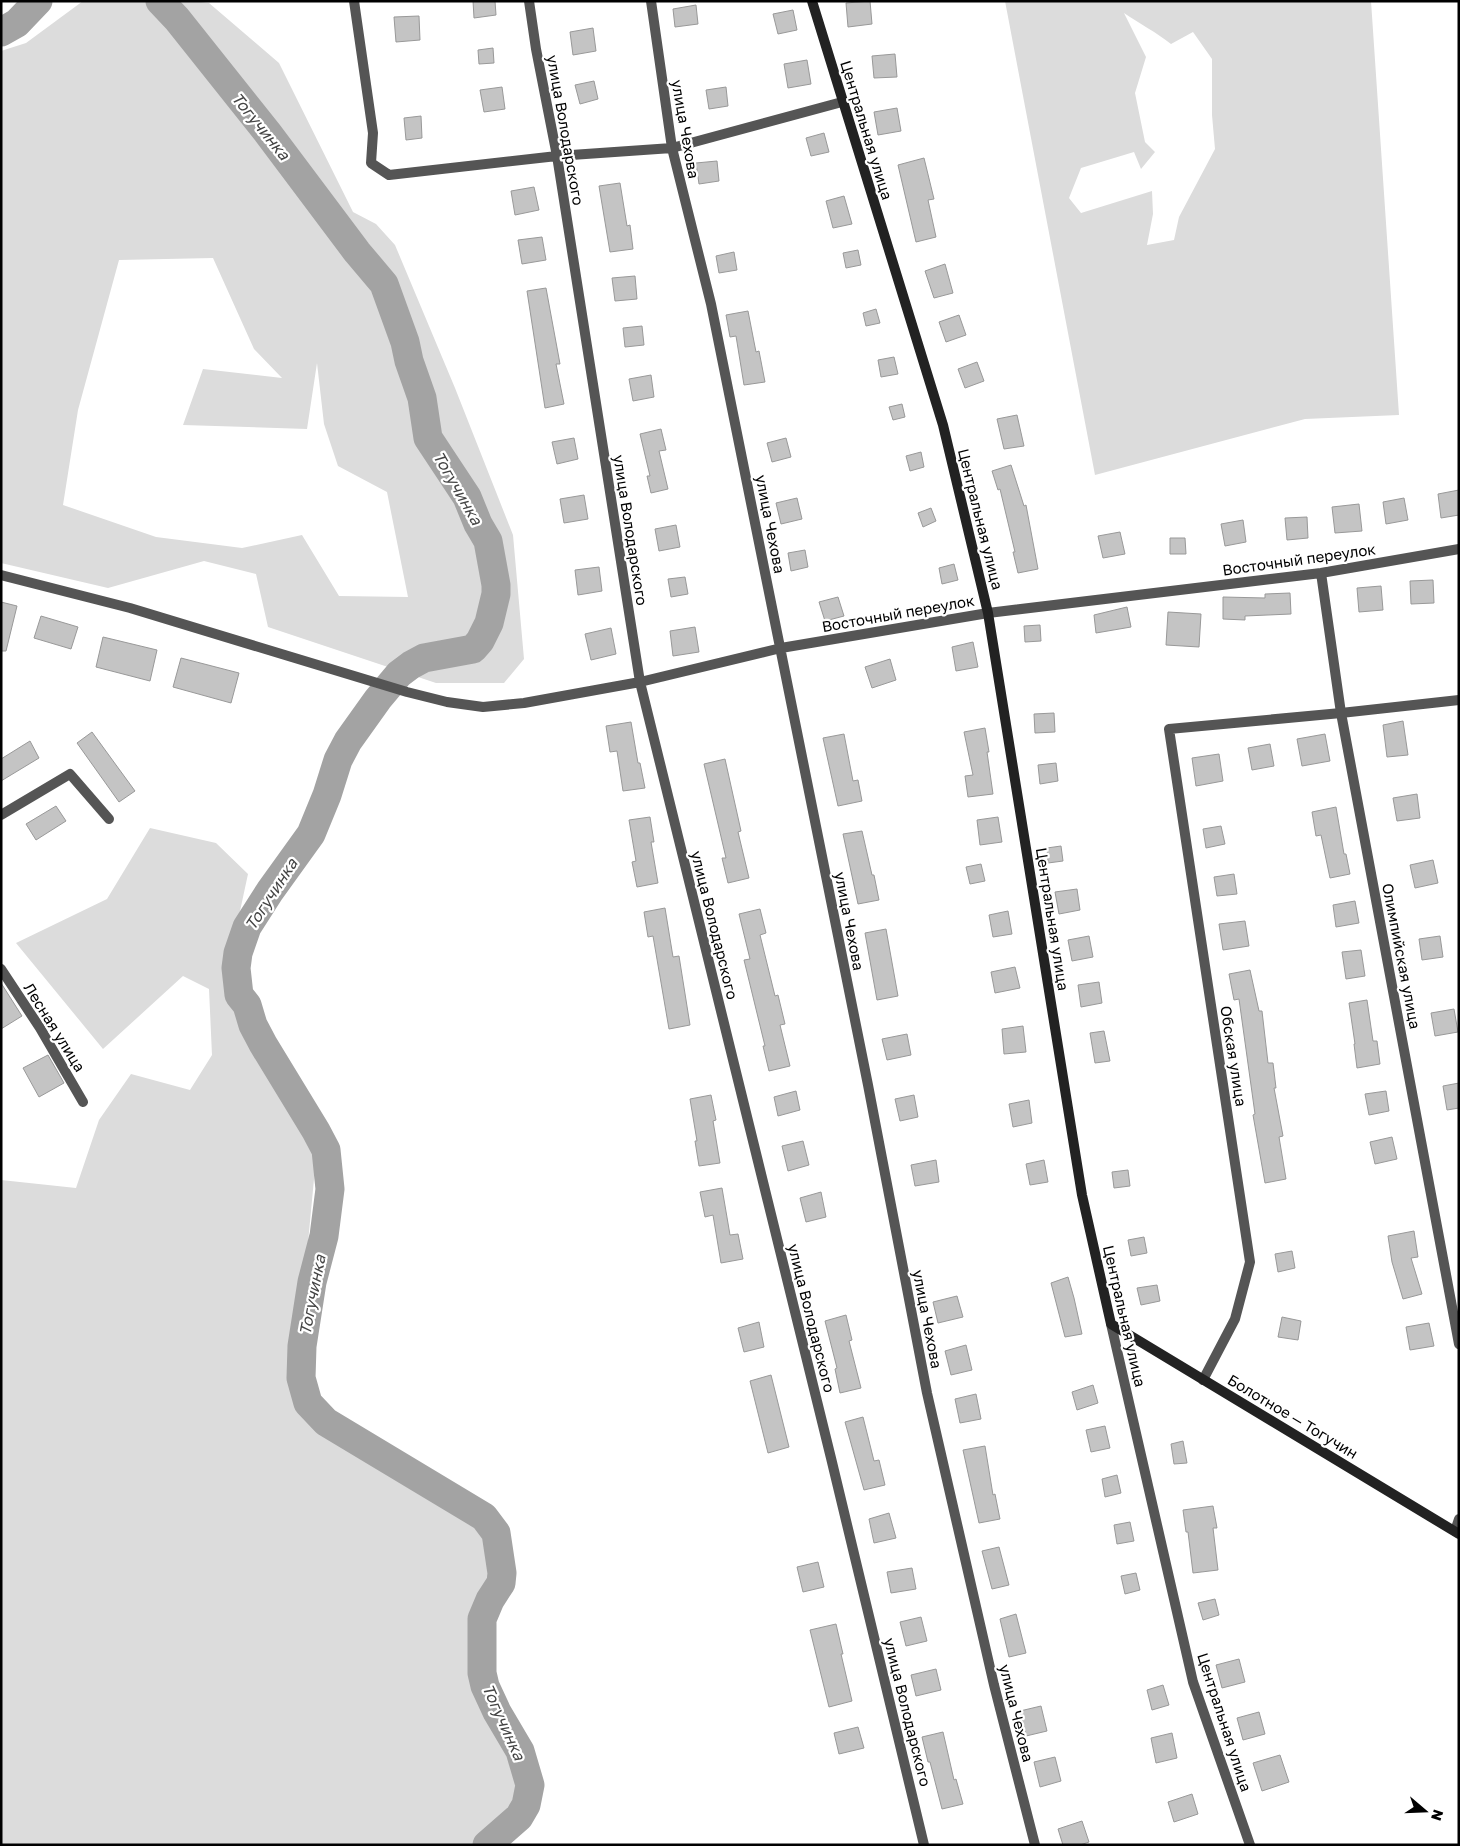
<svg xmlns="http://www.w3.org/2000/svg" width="1460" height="1846" viewBox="0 0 1460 1846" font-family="'Golos Text',sans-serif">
<rect width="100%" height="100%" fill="#fff"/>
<path fill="#dcdcdc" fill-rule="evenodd" d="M83 1H193L209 3 279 63 353 212 376 224 395 245 455 388 513 535 524 659 504 683H436L268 627 256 574 204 561 108 588 1 563V51L26 43ZM213 258 254 349 282 378 203 369 183 425 307 429 317 363 324 424 338 466 387 492 408 597 339 596 302 535 242 548 156 537 63 505 78 410 119 260Z
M1005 1H1371L1399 415 1305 419 1095 475ZM1124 13C1140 24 1156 32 1171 44L1193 32 1212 59V115L1215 149 1179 217 1174 240 1147 245 1153 214 1152 191 1081 213 1069 198 1081 168 1134 152 1141 169 1155 152 1145 142 1135 93 1146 57Z
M150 828 216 843 248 874 226 976 278 1089 316 1158 293 1401 308 1403 326 1422 484 1517 496 1533 502 1573 501 1583 490 1600 482 1619V1673L485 1686 497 1712 520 1751 530 1785 526 1805 519 1817 487 1845H1V1180L76 1188 99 1120 131 1074 190 1090 212 1055 209 989 183 976 103 1049 16 943 107 899Z"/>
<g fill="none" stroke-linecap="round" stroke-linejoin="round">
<path stroke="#a3a3a3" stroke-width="29" d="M160 1 177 19 267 132 357 252 384 284 405 342 409 361 422 398 428 438 467 497 478 524 488 541 496 585V594L489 623 480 641 473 649 424 658 411 665 399 674 378 699 348 741 338 760 327 795 311 834 270 891 247 927 238 953 236 968 239 995 247 1005 253 1025 263 1044 316 1131 326 1150 330 1189 324 1236 312 1282 302 1346 301 1378 308 1403 326 1422 484 1517 496 1533 502 1573 501 1583 490 1600 482 1619V1673L485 1686 497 1712 520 1751 530 1785 526 1805 519 1817 487 1845
M1 32 17 23 38 1"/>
</g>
<path fill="#c4c4c4" stroke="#999" d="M473 1H495L496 15 474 18Z
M870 1 872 24 848 27 846 3Z
M696 5 698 24 675 27 673 9Z
M793 10 797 30 778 34 773 14Z
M419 16 420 40 396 42 394 17Z
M593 28 596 51 573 55 570 32Z
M493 48 494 63 479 64 478 50Z
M895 54 897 77 874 78 872 56Z
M807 60 811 84 788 88 784 64Z
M594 81 598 99 580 104 575 85Z
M502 87 505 109 484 112 480 90Z
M726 87 728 106 709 109 706 90Z
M897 108 901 131 878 135 874 112Z
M421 116 422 138 406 140 404 118Z
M824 133 829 152 811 156 806 138Z
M924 158 934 199 928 200 936 237 916 242 898 165Z
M717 161 719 181 699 184 696 163Z
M620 183 627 226 630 225 633 249 610 252 599 186Z
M534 187 539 210 515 215 511 191Z
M844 196 852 224 833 228 826 201Z
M542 237 546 260 522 264 518 240Z
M858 250 861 265 846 268 843 253Z
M734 252 737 270 719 273 716 256Z
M945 264 953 293 934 298 925 271Z
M635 276 637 299 615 301 612 278Z
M546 288 560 364H556L564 404 545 408 527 291Z
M876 309 880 323 866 326 863 313Z
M748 311 756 352 759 351 765 382 744 385 736 336 730 337 726 315Z
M959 315 966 335 946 342 939 322Z
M642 326 644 345 625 347 623 328Z
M894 357 898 374 881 377 878 360Z
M977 362 984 381 965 388 958 369Z
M651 375 654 397 633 401 629 379Z
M902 404 905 417 893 420 889 407Z
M1017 415 1024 446 1004 449 997 419Z
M661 429 666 450 659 451 668 489 651 493 647 476H650L640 434Z
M574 438 578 459 557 464 552 442Z
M786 438 791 457 772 462 767 443Z
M921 452 924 467 910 471 906 456Z
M1011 465 1024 506 1026 505 1038 569 1018 573 1013 552H1015L1000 489 998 490 992 471Z
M1459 490V515L1441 518 1438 494Z
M584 495 588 519 564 523 560 499Z
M797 498 802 519 781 524 776 503Z
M1404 498 1408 520 1386 524 1383 502Z
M1359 504 1362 531 1335 533 1332 507Z
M931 508 936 521 923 527 918 513Z
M1307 517 1308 538 1287 540 1285 518Z
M1243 520 1246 542 1225 546 1221 524Z
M676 525 680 547 659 551 655 529Z
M1120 532 1125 554 1103 558 1098 536Z
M1170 538H1185L1186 554H1170Z
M805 550 808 567 791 571 788 553Z
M954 564 958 580 942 584 939 568Z
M599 567 602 591 578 595 575 570Z
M685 577 688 594 671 597 668 579Z
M1433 580 1434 603 1411 604 1410 581Z
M1381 586 1383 610 1359 612 1357 588Z
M1290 593 1291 614 1245 616V620L1223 619V597L1265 598V594Z
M838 597 844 616 825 621 819 602Z
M1 602 17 606 6 651H1Z
M1127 607 1131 627 1096 633 1094 615Z
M1168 612 1201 614 1199 647 1166 645Z
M41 616 78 627 71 649 34 638Z
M1040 625 1041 641 1025 642 1024 626Z
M695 627 699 652 673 656 670 631Z
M611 628 616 654 591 660 585 634Z
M103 637 157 650 150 681 96 667Z
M973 642 978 667 956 671 952 647Z
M181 658 239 673 231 703 173 687Z
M890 659 896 680 872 688 865 667Z
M1054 713 1055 732 1035 733 1034 714Z
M1403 721 1408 755 1387 757 1383 725Z
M631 722 638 763H640L645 788 623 791 617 751 610 752 606 726Z
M985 728 989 752H987L993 794 968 797 965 776 973 775 964 732Z
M92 732 135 791 119 802 77 743Z
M844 734 853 781 858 780 862 801 838 806 823 738Z
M1325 734 1330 761 1302 766 1297 739Z
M30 741 39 758 1 781V759Z
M1270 744 1274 766 1252 770 1248 748Z
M1219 754 1223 781 1196 786 1192 758Z
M725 759 741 831 738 832 749 878 728 883 722 858H726L704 764Z
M1056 763 1058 781 1040 784 1038 765Z
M1417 794 1420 818 1397 821 1393 798Z
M56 806 66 821 36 840 26 824Z
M1336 807 1344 854H1346L1350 874 1330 878 1321 835 1316 836 1312 812Z
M650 817 654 842H651L658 883 637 887 632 862 636 861 629 820Z
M998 817 1002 842 980 845 977 820Z
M1221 826 1225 844 1206 848 1203 829Z
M862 831 872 875H874L879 900 858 904 843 834Z
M1061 846 1063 861 1048 863 1047 848Z
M1433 860 1438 883 1415 888 1410 865Z
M981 864 985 881 970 884 966 867Z
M1234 874 1237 894 1217 896 1214 877Z
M1077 889 1080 910 1059 914 1055 892Z
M1355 901 1359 923 1336 927 1333 905Z
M665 908 673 957 679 956 690 1025 669 1029 653 936 648 937 644 912Z
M760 909 766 933 760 935 775 996 778 995 785 1024 780 1025 790 1066 769 1071 763 1046H765L744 960 750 959 739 914Z
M1008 911 1012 934 993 937 989 915Z
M1245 921 1249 946 1223 950 1219 924Z
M886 929 898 996 877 1000 865 933Z
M1089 936 1093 957 1072 961 1068 940Z
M1440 936 1443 957 1422 960 1419 939Z
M1361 950 1365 976 1346 979 1342 952Z
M1015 967 1020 988 995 993 991 972Z
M1250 970 1259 1011H1262L1268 1063H1273L1276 1088H1274L1283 1136 1279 1137 1286 1179 1265 1183 1253 1115 1255 1114 1239 999 1234 1000 1229 974Z
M1099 982 1102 1003 1081 1007 1078 985Z
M1 983 22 1016 1 1029Z
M1367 1000 1373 1041H1377L1380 1064 1357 1068 1354 1044H1355L1349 1003Z
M1454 1009 1458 1032 1435 1036 1431 1013Z
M1023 1026 1026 1052 1004 1054 1002 1029Z
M1104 1031 1110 1061 1095 1063 1090 1033Z
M907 1034 911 1055 887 1060 882 1039Z
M48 1055 64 1083 39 1097 23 1068Z
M1459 1083V1108L1447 1110 1443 1086Z
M796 1091 800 1110 778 1116 774 1097Z
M1386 1091 1389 1111 1369 1115 1365 1094Z
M711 1095 716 1120 713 1121 720 1163 699 1166 695 1141H697L690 1099Z
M914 1095 918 1117 900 1121 895 1099Z
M1029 1100 1032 1123 1013 1127 1009 1104Z
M1392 1137 1397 1159 1375 1164 1370 1142Z
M803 1141 809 1165 788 1171 782 1146Z
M936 1160 939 1182 915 1186 911 1165Z
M1044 1160 1048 1182 1030 1185 1026 1164Z
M1128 1170 1130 1186 1114 1188 1112 1172Z
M722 1188 730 1235 738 1234 743 1259 721 1263 713 1215 705 1217 700 1192Z
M821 1192 826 1217 806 1222 800 1198Z
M1414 1231 1418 1257 1411 1258 1422 1294 1403 1299 1392 1262 1388 1236Z
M1144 1237 1147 1253 1131 1256 1128 1240Z
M1292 1251 1295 1268 1278 1272 1275 1254Z
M1068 1277 1074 1298 1082 1334 1065 1337 1051 1283Z
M1157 1285 1160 1301 1141 1305 1137 1288Z
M957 1296 963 1317 938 1323 933 1302Z
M846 1315 852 1340 849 1341 861 1388 840 1393 835 1369 837 1368 825 1321Z
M1282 1317 1301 1321 1298 1340 1278 1337Z
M759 1322 764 1347 744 1352 738 1328Z
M1429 1323 1434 1346 1410 1350 1406 1327Z
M966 1345 972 1370 951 1375 945 1351Z
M771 1375 789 1447 768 1453 750 1381Z
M1093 1385 1098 1403 1077 1410 1072 1392Z
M976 1394 981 1419 960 1423 955 1399Z
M863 1417 874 1461 879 1460 885 1485 864 1490 845 1422Z
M1105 1426 1110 1448 1091 1452 1086 1430Z
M1183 1441 1187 1463 1174 1464 1171 1444Z
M985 1446 993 1495 995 1494 1000 1519 979 1523 963 1450Z
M1117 1475 1121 1493 1105 1497 1102 1479Z
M1213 1506 1217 1528H1213L1218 1570 1193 1573 1188 1532H1186L1183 1510Z
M889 1513 896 1538 874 1543 869 1519Z
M1130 1522 1134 1541 1117 1544 1114 1525Z
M999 1547 1009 1585 992 1589 982 1551Z
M818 1562 824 1587 803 1592 797 1567Z
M912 1568 916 1589 891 1593 887 1572Z
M1136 1573 1140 1590 1125 1594 1121 1576Z
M1215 1599 1219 1615 1203 1620 1198 1603Z
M1016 1614 1026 1653 1009 1657 1000 1619Z
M921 1617 927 1641 906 1646 900 1622Z
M836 1624 843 1654H841L852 1701 829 1707 810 1630Z
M1239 1659 1245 1682 1222 1688 1216 1665Z
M936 1669 941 1690 916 1696 911 1675Z
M1163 1685 1169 1705 1152 1710 1147 1690Z
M1041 1706 1047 1731 1026 1736 1020 1711Z
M1259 1712 1265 1734 1243 1740 1237 1718Z
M858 1727 864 1748 839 1754 834 1733Z
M943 1732 954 1780 956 1779 963 1804 942 1809 930 1762H928L922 1737Z
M1172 1733 1177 1758 1156 1763 1151 1738Z
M1280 1755 1289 1782 1262 1791 1253 1763Z
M1055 1757 1061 1781 1040 1787 1034 1762Z
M1192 1794 1198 1814 1174 1822 1168 1802Z
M1082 1821 1089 1842 1080 1845H1063L1058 1829Z"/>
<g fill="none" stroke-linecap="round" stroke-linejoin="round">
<path stroke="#555" stroke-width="10" d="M354 1 373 133 371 163 389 175 557 156 672 148 842 102
M529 1 536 49 557 156 640 682 831 1458 924 1845
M651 1 672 148 711 304 868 1085 927 1393 994 1685 1035 1845
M1321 573 1341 713 1459 1344
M1 575 130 608 407 692 447 702 483 707 524 703 640 682 781 648 988 613 1321 573 1459 549
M1 815 70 774 109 819
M1 969 40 1028 83 1102
M1203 1380 1235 1319 1250 1262 1169 729 1341 713 1459 700
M1455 1531 1459 1519"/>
<path stroke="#555" stroke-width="10" d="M1111 1324 1193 1682 1250 1845"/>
<path stroke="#222" stroke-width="10" d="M812 1 943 425 988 613 1082 1195 1111 1324 1459 1534"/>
</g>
<g text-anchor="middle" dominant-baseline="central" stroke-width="4.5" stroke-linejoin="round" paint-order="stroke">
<g font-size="15" fill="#000" stroke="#fff">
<text transform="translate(686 129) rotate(80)">улица Чехова</text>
<text transform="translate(566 130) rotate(80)">улица Володарского</text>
<text transform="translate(867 130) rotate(73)">Центральная улица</text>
<text transform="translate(981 519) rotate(76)">Центральная улица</text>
<text transform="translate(771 524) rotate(79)">улица Чехова</text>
<text transform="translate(631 530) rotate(81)">улица Володарского</text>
<text transform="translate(1299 559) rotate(-8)">Восточный переулок</text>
<text transform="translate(898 613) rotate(-10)">Восточный переулок</text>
<text transform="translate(1053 919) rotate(81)">Центральная улица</text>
<text transform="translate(850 921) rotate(79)">улица Чехова</text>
<text transform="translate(715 925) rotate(76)">улица Володарского</text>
<text transform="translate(1402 956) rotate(79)">Олимпийская улица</text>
<text transform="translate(55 1027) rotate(58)">Лесная улица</text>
<text transform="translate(1234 1056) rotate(81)">Обская улица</text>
<text transform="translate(1125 1316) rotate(77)">Центральная улица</text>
<text transform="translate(812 1318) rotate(76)">улица Володарского</text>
<text transform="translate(928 1319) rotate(79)">улица Чехова</text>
<text transform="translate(1293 1416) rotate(31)">Болотное — Тогучин</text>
<text transform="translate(908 1712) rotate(76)">улица Володарского</text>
<text transform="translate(1017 1713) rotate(76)">улица Чехова</text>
<text transform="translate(1225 1722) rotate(72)">Центральная улица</text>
</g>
<g font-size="16" font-style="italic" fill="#444" stroke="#fff">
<text transform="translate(261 126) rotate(51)">Тогучинка</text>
<text transform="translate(458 488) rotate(60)">Тогучинка</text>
<text transform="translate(271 894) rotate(-57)">Тогучинка</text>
<text transform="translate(312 1295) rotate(-79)">Тогучинка</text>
<text transform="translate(504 1722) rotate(66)">Тогучинка</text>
</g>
</g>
<rect width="1460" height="1846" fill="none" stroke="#000000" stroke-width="5"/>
<g transform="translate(1425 1811) rotate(109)" stroke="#ffffff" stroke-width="4" paint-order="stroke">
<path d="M0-4L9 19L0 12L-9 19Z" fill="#000000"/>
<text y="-8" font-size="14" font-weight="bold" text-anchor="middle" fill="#000000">N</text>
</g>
</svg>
